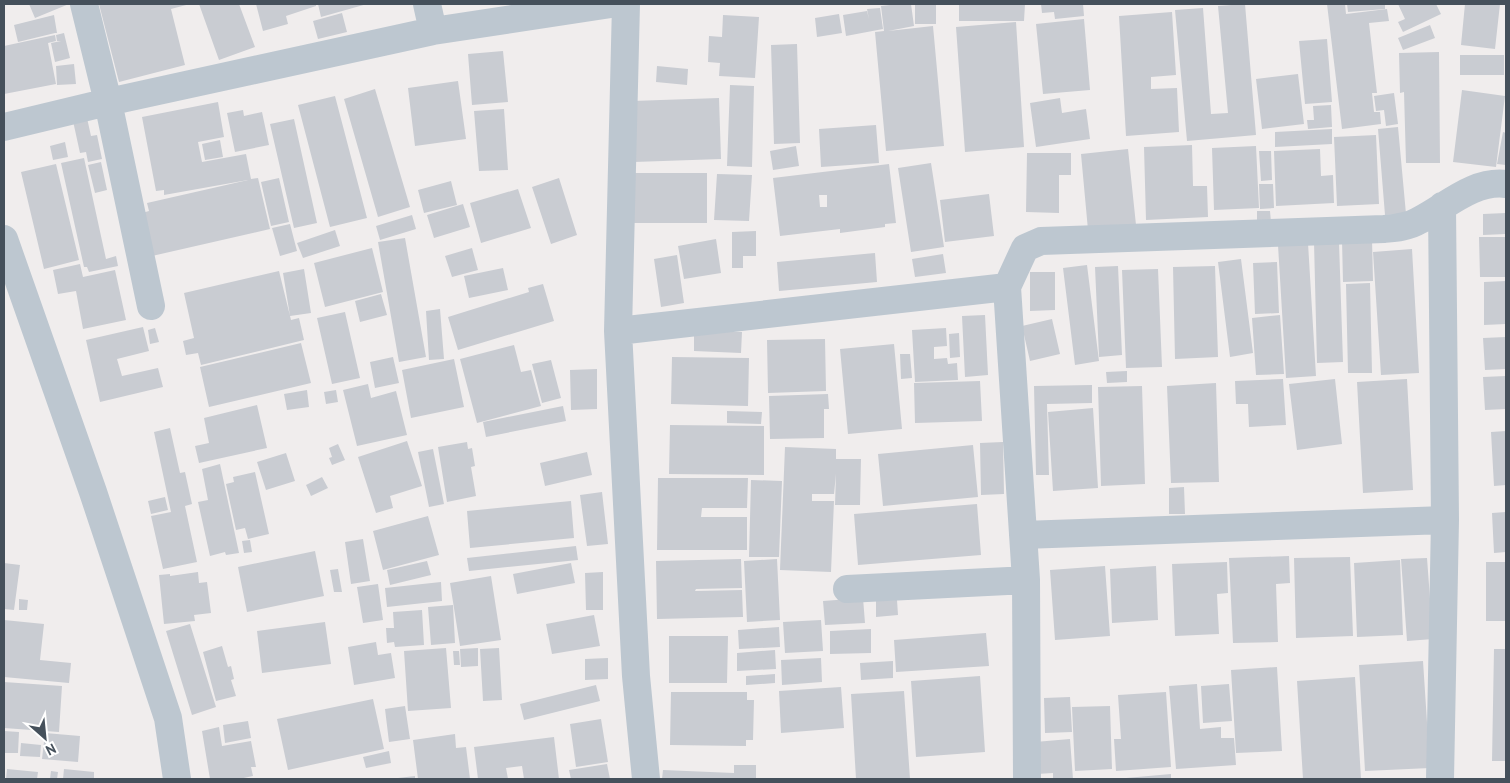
<svg xmlns="http://www.w3.org/2000/svg" width="1510" height="783" viewBox="0 0 1510 783" font-family="'PT Sans',sans-serif">
<rect width="100%" height="100%" fill="#f0eded"/>
<path fill="#c9ccd2" fill-rule="evenodd" d="M29 4H69L35 18Z
M99 4H190L171 9 185 65 119 82Z
M199 4H239L255 47 219 60Z
M256 4H316V6L286 16 288 24 263 31Z
M318 4H367L321 17Z
M899 4H911L914 26 888 31 933 26 944 146 886 151 875 32 884 31 881 6Z
M959 4H1025L1024 21H959Z
M1041 4H1083L1084 16 1055 19 1054 12 1042 13Z
M1245 4 1256 135 1187 141 1175 10 1203 8 1211 114 1228 113 1218 6Z
M1327 4H1345L1346 14 1387 9 1389 21 1369 23 1377 93H1372L1374 112H1380L1381 124 1342 129Z
M1347 4H1385V9L1348 12Z
M1398 4H1436L1441 14 1403 32 1398 22 1405 19Z
M1465 4H1500L1495 49 1461 45Z
M915 5H936V24H915Z
M880 8 883 29 846 36 843 15 867 11 869 19 867 9Z
M1172 12 1176 75 1151 77V89L1177 88 1179 132 1126 136 1119 16Z
M342 13 347 32 318 39 313 21Z
M839 14 842 33 817 37 815 18Z
M54 15 57 33H55L54 30 55 33 18 42 14 25Z
M723 15 759 17 755 78 719 76 720 63 708 62 709 36 722 37Z
M1084 19 1090 90 1043 94 1036 24Z
M1016 22 1024 147 965 152 956 27Z
M1430 25 1435 38 1403 50 1398 38Z
M64 33 70 58 55 62 51 43 61 41H57L56 35Z
M55 35 56 41 48 43 56 84 4 94V46Z
M1327 39 1332 102 1305 104 1299 41Z
M797 44 800 143 774 144 771 45Z
M503 51 508 102 472 105 468 54Z
M1439 52 1440 163H1406L1404 92 1400 93 1399 53Z
M1460 55H1504V75H1460Z
M74 64 76 84 57 85 56 66Z
M657 66 688 69 687 85 656 82Z
M1298 74 1304 124 1262 129 1256 79Z
M458 81 466 139 415 146 408 88Z
M730 85 754 86 752 167 727 166Z
M375 89 410 207 378 217 344 99Z
M1462 90 1505 96 1496 167 1453 162Z
M1394 93 1398 124 1386 126 1384 110 1376 111 1374 96Z
M335 96 367 218 330 227 298 105Z
M719 98 721 159 634 162 632 101Z
M1060 98 1062 113 1086 109 1090 139 1036 147 1030 103Z
M218 102 224 137 198 142 202 162 246 154 251 179 258 178 270 229 152 256 142 213 149 211 147 203 248 180 164 195V190L156 191 142 117Z
M1331 105 1332 127 1308 129 1307 120H1314L1313 106Z
M504 109 508 170 479 171 474 111Z
M243 110 244 116 262 112 269 145 235 152 227 113Z
M87 118 91 136 97 135 102 159 88 162 86 152 80 153 73 121Z
M294 119 317 223 294 228 270 124Z
M876 125 879 163 821 167 819 129Z
M1398 127 1406 214 1385 215 1378 129Z
M1332 129V144L1275 147V132Z
M1503 132 1506 133V165L1497 164Z
M1376 135 1379 204 1337 206 1334 137Z
M220 140 223 157 205 160 202 144Z
M65 142 68 157 53 160 50 146Z
M1192 145 1193 186H1207L1208 217 1146 220 1144 147Z
M796 146 799 166 773 170 770 151Z
M1256 146 1259 208 1214 210 1212 148Z
M1128 149 1136 225 1088 230 1081 154Z
M1320 149 1321 176 1333 175 1334 203 1276 206 1274 151Z
M1259 151H1271L1272 180 1261 181Z
M1027 153H1071V175H1059V213L1026 212Z
M84 158 106 259 116 256 118 266 89 272 87 267H84L61 163Z
M101 162 107 190 95 193 88 165Z
M931 163 944 247 911 252 898 168Z
M56 164 79 260 44 269 21 172Z
M889 164 896 223 885 224V227L840 233V229L780 236 773 178ZM819 195H827V207H820Z
M633 173H707V223H633Z
M717 174 752 175 749 221 714 220Z
M279 178 289 222 271 226 261 182Z
M559 178 577 235 551 244 532 187Z
M451 181 457 205 424 213 418 190Z
M1259 184H1273L1274 208 1260 209Z
M518 189 531 228 481 243 470 203Z
M989 194 994 236 945 242 940 200Z
M463 204 470 227 434 238 427 215Z
M1257 211H1270L1271 222H1257Z
M1506 213V234L1483 235V214Z
M412 215 416 229 380 240 376 226Z
M290 224 297 251 280 256 272 228Z
M335 230 340 246 303 258 297 243Z
M756 231V256H743V268H732V232Z
M1479 237H1506V277H1480Z
M405 238 426 357 399 362 378 242Z
M716 239 721 273 684 279 678 246Z
M1372 239 1373 281 1343 282 1342 240Z
M1314 242H1339L1343 362 1317 363Z
M1308 243 1316 376 1286 378 1278 245Z
M372 248 383 292 325 307 314 263Z
M472 248 478 270 452 277 445 256Z
M1412 249 1419 373 1381 375 1373 252Z
M875 253 877 282 779 291 777 262Z
M943 254 946 273 915 277 912 259Z
M677 255 684 303 661 307 654 259Z
M1241 259 1253 353 1230 357 1218 262Z
M1277 262 1279 313 1255 314 1253 263Z
M80 264 83 277 115 270 126 320 83 329 76 291 58 294 53 270Z
M1087 265 1099 361 1075 365 1063 268Z
M1118 266 1122 355 1099 357 1095 267Z
M1215 266 1218 357 1175 359 1173 267Z
M503 268 508 290 469 298 464 276Z
M304 269 311 313 290 316 283 273Z
M1158 269 1162 367 1126 368 1122 270Z
M279 271 291 320 299 318 304 340 201 365 198 353 186 355 183 341 194 338 184 293Z
M1030 272H1055V310L1030 311Z
M1506 281V324L1484 325V282Z
M1370 283 1372 373H1348L1346 284Z
M543 284 554 321 458 350 448 317 529 292 528 288Z
M381 294 387 315 360 322 355 301Z
M440 309 444 359 429 360 426 311Z
M345 312 360 378 332 384 317 318Z
M985 315 988 375 965 377 962 316Z
M1280 315 1284 374 1256 375 1252 318Z
M1052 319 1060 354 1030 361 1022 326Z
M143 327 149 351 117 359 122 376 158 368 163 387 100 402 86 340Z
M155 328 159 342 150 344 148 330Z
M946 328 947 346 934 347V359L947 358 948 364 957 363 958 380 915 382 912 330Z
M694 331 742 332 741 353 694 351Z
M959 333 960 357 950 358 949 334Z
M1506 337V369L1485 370 1483 338Z
M825 339 826 391 768 393 767 340Z
M301 343 311 383 209 407 200 367Z
M894 344 902 429 848 434 840 349Z
M514 345 521 372 531 370 541 406 477 423 460 359Z
M900 354H910L912 378 901 379Z
M393 357 399 383 375 388 370 362Z
M672 357 749 358 748 406 671 404Z
M454 359 464 407 411 418 402 370Z
M551 360 561 398 542 403 532 364Z
M597 369V409L571 410 570 370Z
M1127 371V382L1107 383 1106 372Z
M1506 376V409L1485 410 1483 377Z
M1283 379 1286 425 1249 427 1248 404H1236L1235 381Z
M1335 379 1342 444 1297 450 1289 384Z
M1407 379 1413 490 1363 493 1357 382Z
M980 381 982 421 915 423 914 383Z
M1216 383 1219 482 1171 483 1167 386Z
M368 384 371 398 396 391 407 435 357 446 343 390Z
M1092 385V403L1047 404 1049 475H1036L1034 386Z
M1142 386 1145 484 1101 486 1098 387Z
M307 390 309 407 287 410 284 394Z
M336 390 338 402 326 404 324 392Z
M828 394 829 409H824V438L770 439 769 396Z
M257 405 267 448 199 463 195 446 209 443 204 418Z
M563 406 566 421 486 437 483 422Z
M1093 408 1098 488 1053 491 1048 412Z
M727 411 762 412 761 424 727 423Z
M670 425 764 426V475L669 474Z
M170 428 180 473 185 472 192 504 185 506 197 562 163 569 151 516 171 512 154 432Z
M1506 431V485L1494 486 1491 432Z
M407 441 422 486 390 496 393 508 376 513 358 457Z
M467 442 468 449 472 448 475 466 471 467 476 496 447 502 438 447Z
M1003 442 1004 494 981 495 980 443Z
M338 444 345 460 332 465 329 458 332 457 329 448Z
M973 445 978 497 883 506 878 454Z
M785 447 836 449V459H861L860 505H835L836 474 834 494H812V501H834L831 572 780 570Z
M433 449 444 504 429 507 418 452Z
M587 452 592 475 545 486 540 463Z
M286 453 295 481 266 490 257 462Z
M220 464 239 553 226 555 225 552 210 556 198 502 208 500 202 469Z
M255 472 269 534 248 539 245 528 236 530 226 484 234 482 233 477Z
M322 477 328 488 311 496 306 485Z
M658 478H748L747 508H702L701 517H747V550H657Z
M751 480 782 481 779 557H749Z
M1184 487 1185 514H1169V488Z
M602 492 608 544 587 546 580 495Z
M165 497 168 510 151 514 148 501Z
M571 501 574 538 470 548 467 511Z
M977 504 981 555 858 565 854 514Z
M1506 512V552L1494 553 1492 513Z
M428 516 439 555 383 570 373 531Z
M363 539 370 581 351 584 345 542Z
M250 540 252 552 244 553 242 541Z
M576 546 578 560 469 571 467 558Z
M315 551 324 596 247 612 238 567Z
M1289 556 1290 583 1276 584 1278 642 1233 643 1229 558Z
M1350 557 1353 636 1296 638 1294 558Z
M1427 558 1433 639 1407 641 1401 559Z
M741 559 742 588 696 589 695 591 742 590 743 617 657 619 656 561Z
M777 559 780 620 747 622 744 561Z
M1400 560 1403 635 1357 637 1354 563Z
M427 561 431 575 390 585 387 570Z
M1227 562 1228 593 1217 594 1219 634 1175 636 1172 564Z
M1486 562H1506V621H1486Z
M4 563 20 565 14 610 4 609Z
M571 563 575 583 517 594 513 574Z
M1105 566 1110 636 1055 640 1050 570Z
M1156 566 1158 620 1112 623 1110 569Z
M338 569 342 592H334L330 570Z
M198 572 199 583 207 582 211 613 194 615 195 621 164 624 159 575 170 574V576Z
M603 572V610H586L585 573Z
M491 576 501 640 460 646 450 583Z
M441 582 442 601 387 607 385 588Z
M378 584 383 620 363 623 357 587Z
M863 598 865 623 825 625 823 601Z
M19 599 28 600 27 610H19Z
M897 600 898 615 876 617V601Z
M453 605 455 643 431 645 428 607Z
M422 610 424 645 395 647 394 642 387 643 386 628H394L393 612Z
M594 615 600 646 552 654 546 624Z
M4 620 44 624 40 660 71 663 69 683 4 677Z
M821 620 823 651 785 653 783 622Z
M325 622 331 664 262 673 257 631Z
M190 624 216 707 192 715 166 631Z
M779 627 780 647 739 649 738 630Z
M871 629V653L830 654V631Z
M986 633 989 666 896 672 894 640Z
M669 636H728L727 683H669Z
M376 642 378 655 391 653 395 678 354 685 348 647Z
M222 646 228 667 231 666 234 679 231 680 236 696 216 701 203 652Z
M446 648 451 708 408 711 404 651Z
M478 648V666L461 667 460 649Z
M499 648 502 700 483 701 480 649Z
M1494 649H1506V761H1492Z
M775 650 776 669 737 671V653Z
M453 651H459L460 665H454Z
M608 658V679L585 680V659Z
M821 658 822 682 782 685 781 660Z
M893 661V678L861 680 860 663Z
M1423 661 1430 768 1365 771 1359 665Z
M1277 667 1282 751 1236 753 1231 670Z
M775 674V683L746 685V676Z
M980 676 985 752 916 757 911 681Z
M1355 677 1361 779H1303L1297 681Z
M4 682 62 686 59 732 4 728Z
M1197 684 1200 729 1221 727V738H1234L1236 765 1176 769 1169 686Z
M1229 684 1232 721 1203 723 1201 686Z
M596 685 600 701 524 720 520 704Z
M841 687 844 728 781 733 779 691Z
M904 691 910 779H856L851 694Z
M671 692H747V700H754L753 740H746V746L670 745Z
M1166 692 1171 767 1116 771 1114 739H1121L1118 695Z
M1070 697 1072 732 1045 733 1044 698Z
M373 699 384 749 288 770 277 719Z
M405 706 410 739 389 742 385 709Z
M1110 706 1112 769 1075 771 1072 707Z
M601 719 608 762 576 767 570 724Z
M248 721 251 738 225 743 223 725Z
M219 727 222 746 251 741 256 767H251L253 776 239 779H210L202 731Z
M4 731 19 732 18 753H4Z
M45 733 80 736 78 762 42 759Z
M455 734 456 748 466 747 470 779H418L413 740Z
M554 737 559 779H524L522 766 506 768 508 779H478L474 747Z
M1070 739 1073 779H1053V773L1037 774 1035 742Z
M21 743 41 745 40 757 20 756Z
M389 751 391 763 366 768 363 757Z
M607 764 610 779H571L569 770Z
M734 765H756V779H662L663 770 734 773Z
M7 769 38 772 37 779H6Z
M64 769 94 772V779H63Z
M51 771 58 772 57 779H50Z
M1171 774V779H1126V778Z
M415 776V779H398V778Z"/>
<g fill="none" stroke-linecap="round" stroke-linejoin="round">
<path stroke="#bdc7d0" stroke-width="28" d="M84 4 108 102 151 306
M427 4 433 31
M626 4 618 331 636 676 646 779
M4 127 108 102 433 31 611 4
M4 239 93 492 168 718 177 779
M618 331 1007 287
M1023 535 1445 520
M847 589 1026 580
M1027 779 1026 580 1007 287 1025 248 1041 241 1384 229C1395 228 1408 227 1418 221 1446 207 1473 180 1506 184
M1440 779 1445 520 1442 206"/>
</g>
<rect width="1510" height="783" fill="none" stroke="#45505b" stroke-width="10"/>
<g transform="translate(45 738) rotate(153)" stroke="#ffffff" stroke-width="4" paint-order="stroke">
<path d="M0-4L9 19L0 12L-9 19Z" fill="#45505b"/>
<text y="-8" font-size="14" font-weight="bold" text-anchor="middle" fill="#45505b">N</text>
</g>
</svg>
